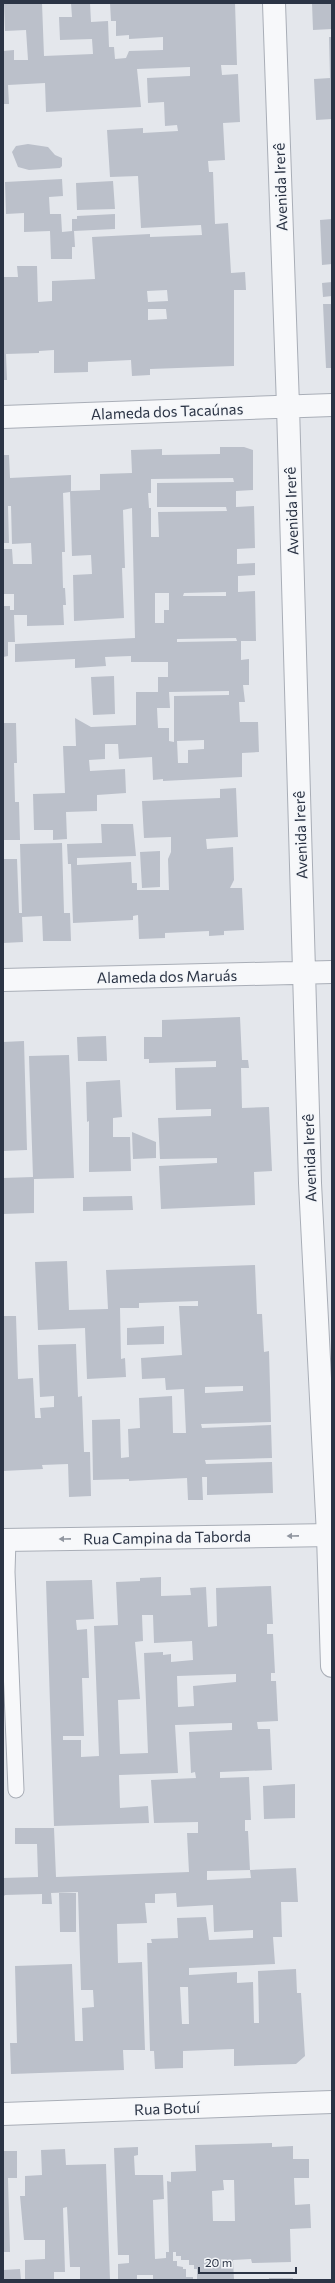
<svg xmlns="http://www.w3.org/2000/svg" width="335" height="2283" viewBox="0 0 335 2283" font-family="Commissioner,sans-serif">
<rect width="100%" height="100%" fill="#e4e7ec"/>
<path fill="#bbc0ca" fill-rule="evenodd" d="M4 3H42L44 56 93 54 92 39 60 40 59 17H72L71 3H90L91 22 108 21 109 47H114L115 59 126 58 129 51 163 50V37L129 39V35L116 36V21H111L110 3H235L237 65H221L222 75 238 74 240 122 223 123 225 160 208 161 209 172H213L215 224 228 223 231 273 245 272 246 290H234V366L150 369V375L132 376 131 360 88 362V372L54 373V350L39 351V353L6 354 7 380H3V277H18L17 266H37L38 302 52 301V281L95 279 92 237 150 234V237L202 235 201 225 141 228 138 176 110 177 107 130 143 128V133L178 131 177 125 165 126 164 102 148 103 147 78 190 76V67L137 69 141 107 46 112 45 83 8 85 9 104H3V51L14 50V60H28L26 30 5 31ZM167 290 168 301 148 302 147 291ZM148 309H166L167 319 148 320Z
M312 3H332V29L313 30Z
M329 37H332V119L316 120 314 79 330 78Z
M28 144 48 147 55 155 62 158V166L60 168 29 170 18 167 12 152 16 146Z
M62 179 63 196 49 197 50 214H61L62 232 72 231V219H77V216L115 214V229L74 231 75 247H72V259H51L50 231 24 232V213L6 214 5 182Z
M113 181 115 209 77 210 76 183Z
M332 219V264L322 265 320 220Z
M332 282V296L323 297 322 283Z
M323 304H332V368H326Z
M220 447H244L253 450V490L236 491V507L254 506 255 548 237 549V564L255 563V575L238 576V592L255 591 256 641H241V660L249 659V685H243L245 702H239L240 722H258L259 752 242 753V777L163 781V779L153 780 152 757 119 759 118 744H105V759L89 760 90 771 125 769 126 793 97 795V811L66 812 67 839 53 840V830H34L33 794 65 793 63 746H76L75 718 91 727 136 725V692H158V677H168V662H131V656L105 657 106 666 75 668V659L15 662V644L135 638 132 508 123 510 125 568H122L124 618 74 621 73 575 92 574 91 555 72 556 70 492 63 493 65 552H62L63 588H65L66 605H63L64 625 27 626V615H14L15 642H8V656L3 657V606H10V610H14V594H3L4 549H12L13 564H32L31 543 12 544 11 506H8L9 543H3V455H9L10 478 71 475V491L100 490V474L132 473 131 450 162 449V455L220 454ZM233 478 234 482 157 483V507H226L227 511 158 512 159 537H151V508H149L148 493H151V479ZM226 592V596H183L184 593ZM155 593H169V610H164V623H155ZM236 638 237 641 177 642V639ZM229 691V695L174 696V742L169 741V728H158L157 708H170L169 692ZM204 740V749L188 750V763H178L177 741Z
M114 676 115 714 93 715 91 677Z
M3 723H16L17 763H14L15 802H19L20 840H3Z
M236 788 238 837 206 839 207 849 233 847 234 880 230 888H242L244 930 224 931V935L209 936V931L165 933V938L139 939 138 915 133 916V920L73 923 71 864H68L67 844 102 843 101 824H133L136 856 77 858V865L131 862 132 883H137V890H169L168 859 171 852V837L144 838 142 801 220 798V789Z
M62 843 64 913H70L71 941H43L42 916 22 917 23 942 3 943V859H17L19 913H22L20 844Z
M160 851V887L142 888 140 852Z
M240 1017 242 1060H248L249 1068H241L242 1108 269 1107 272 1171 254 1172 255 1205 161 1209 159 1166 217 1163V1158L160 1159 158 1118 211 1116V1109L176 1110 175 1068 216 1067V1061L149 1063V1059H144V1037H162V1020Z
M106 1036 107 1061H78L77 1037Z
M24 1041 27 1150 3 1151V1042Z
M69 1055 74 1178 34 1179V1213L3 1214V1178L33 1177 29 1056Z
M120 1080 122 1117 113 1118V1137H130L131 1171 89 1172V1121L87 1122 86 1082Z
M132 1132 156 1142V1158L133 1159Z
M132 1196 133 1210 83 1211V1197Z
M67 1261 69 1310 108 1309 106 1270 255 1265 257 1314H262L264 1352 269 1351 271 1422 201 1424 202 1428 271 1425 272 1458 205 1460 206 1464 272 1462 273 1493 207 1495V1477H202L203 1500H188L187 1478 129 1481V1479L93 1480 92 1420 120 1419 121 1458 129 1457 128 1429 140 1428 139 1398 172 1396 173 1433H186L184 1389 166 1390 165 1378 142 1379 141 1358 182 1355 179 1306H198V1301L139 1303V1308H120L121 1359 125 1358 126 1377 87 1379 85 1328 38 1330 35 1262ZM243 1386V1391L205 1393V1387Z
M3 1316H16L18 1379 33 1378 35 1418H41L40 1408 54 1407V1396L40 1397 38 1345 76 1344 78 1397 82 1396 84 1452H90L91 1496 69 1497 68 1464 42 1465 43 1469 3 1471Z
M164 1326V1344L127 1345V1328Z
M161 1577V1596L191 1595 190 1588 206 1587 208 1627 217 1626 216 1588 271 1586 273 1624H267V1634H273L275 1673H271V1681H276L278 1721 257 1722 258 1729H270L272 1770 220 1772V1778L249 1777 251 1820H245V1831H248L250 1870 207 1871V1880L251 1878 250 1870 296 1868 298 1902H281L282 1937H273L275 1964 189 1968V1975L237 1972V1983L253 1982 254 2023H259L258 1971 296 1969 297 1993H301L305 2056 296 2064 234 2066V2049L183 2051V2068L155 2069 154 2051H150L147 1943H152L151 1939 178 1938 177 1918 206 1917 209 1940 253 1938V1930L214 1932 213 1905 177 1907 176 1893 155 1894V1903H145L147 1923 117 1924 118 1963 142 1962 145 2050H123L124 2070 11 2074 10 2043H17L15 1966 72 1964 75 2041H83L82 2008 94 2007 93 1990H81L78 1892 51 1893 52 1904H42V1894L5 1895 3 1897V1878L38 1877 37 1844H15V1828H54L56 1877 189 1872 187 1833H198V1822L154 1823 151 1780 196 1778 195 1772 191 1773 189 1732 232 1730V1723L175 1725 178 1773 119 1775 120 1808 148 1806 149 1823 54 1826 46 1581 92 1580 94 1619 76 1620 77 1630 87 1629 89 1678H82L84 1736H63V1740H81V1757L99 1756 94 1626 118 1625 116 1582 140 1581V1578ZM142 1615H153L154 1643 192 1641 193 1660 171 1662V1654L163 1655V1652L144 1653 148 1753 120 1754 118 1700 140 1699 135 1642 143 1641ZM236 1674V1682L193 1686 194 1706 178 1707 177 1676ZM180 1987H188L189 2024H182Z
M295 1784V1818L264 1819 263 1786Z
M59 1893H76V1932H60Z
M272 2143V2147L293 2146V2159H309V2178H294L295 2205 310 2204 311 2228 290 2229 291 2262 252 2263 251 2259 233 2260 234 2280H197V2269H194V2265H189V2260H181V2256H176V2252H173V2261H177V2266L183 2267V2269H186V2277H193V2280H153V2275H137V2280H118V2264L129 2263V2255H118L114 2148 138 2147V2155L134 2156 135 2175H163L164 2199 153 2200 155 2259 166 2258V2252H169L167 2181 171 2182V2172L196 2171 195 2145ZM223 2180H234L235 2221H213L212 2191 224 2190Z
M65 2149 66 2165 106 2164 110 2280H80V2267H70L67 2207 63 2208 65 2272H54V2280H25V2260L45 2259V2240H24L20 2196H25V2176L42 2175 41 2150Z
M3 2151H17V2178H8L10 2252H3Z
M20 2269 21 2280H3V2270Z
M269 2278H293V2280H269Z"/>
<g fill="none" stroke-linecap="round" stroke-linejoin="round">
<defs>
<path id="service" d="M8 1540 7 1572 16 1790"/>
<path id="minor" d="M274 3 288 406 310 1183 328 1535 332 1666
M3 417 332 405
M3 980 332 972
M3 2114 332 2102"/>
<path id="tertiary" d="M3 1540 332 1535"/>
</defs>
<use href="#service" stroke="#a9aeb7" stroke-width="17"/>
<use href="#minor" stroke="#a9aeb7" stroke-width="24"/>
<use href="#tertiary" stroke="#a9aeb7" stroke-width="24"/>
<use href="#service" stroke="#f7f8fa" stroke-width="15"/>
<use href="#minor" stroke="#f7f8fa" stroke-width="22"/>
<use href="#tertiary" stroke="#f7f8fa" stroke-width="22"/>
</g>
<defs><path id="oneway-solid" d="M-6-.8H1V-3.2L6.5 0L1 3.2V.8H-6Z"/></defs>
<g fill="#9196a0">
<use href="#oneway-solid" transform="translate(293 1536) rotate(179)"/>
<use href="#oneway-solid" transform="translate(65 1539) rotate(179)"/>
</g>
<g text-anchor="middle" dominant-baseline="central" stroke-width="3" stroke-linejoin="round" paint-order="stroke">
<g font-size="15" fill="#2b3445" stroke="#f4f6f9">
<text transform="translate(280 187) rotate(-92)">Avenida Irerê</text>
<text transform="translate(167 411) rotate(-2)">Alameda dos Tacaúnas</text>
<text transform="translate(291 511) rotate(-92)">Avenida Irerê</text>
<text transform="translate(300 835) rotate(-92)">Avenida Irerê</text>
<text transform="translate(167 976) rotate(-1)">Alameda dos Maruás</text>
<text transform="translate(309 1158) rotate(-92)">Avenida Irerê</text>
<text transform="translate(167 1537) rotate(-1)">Rua Campina da Taborda</text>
<text transform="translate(167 2108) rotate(-2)">Rua Botuí</text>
</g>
</g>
<rect width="335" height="2283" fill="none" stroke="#2b3445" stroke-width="8"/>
<path d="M199 2267v6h97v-6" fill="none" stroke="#2b3445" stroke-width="2"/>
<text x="205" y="2267" font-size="12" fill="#2b3445" stroke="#f4f6f9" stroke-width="3" paint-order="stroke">20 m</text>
</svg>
